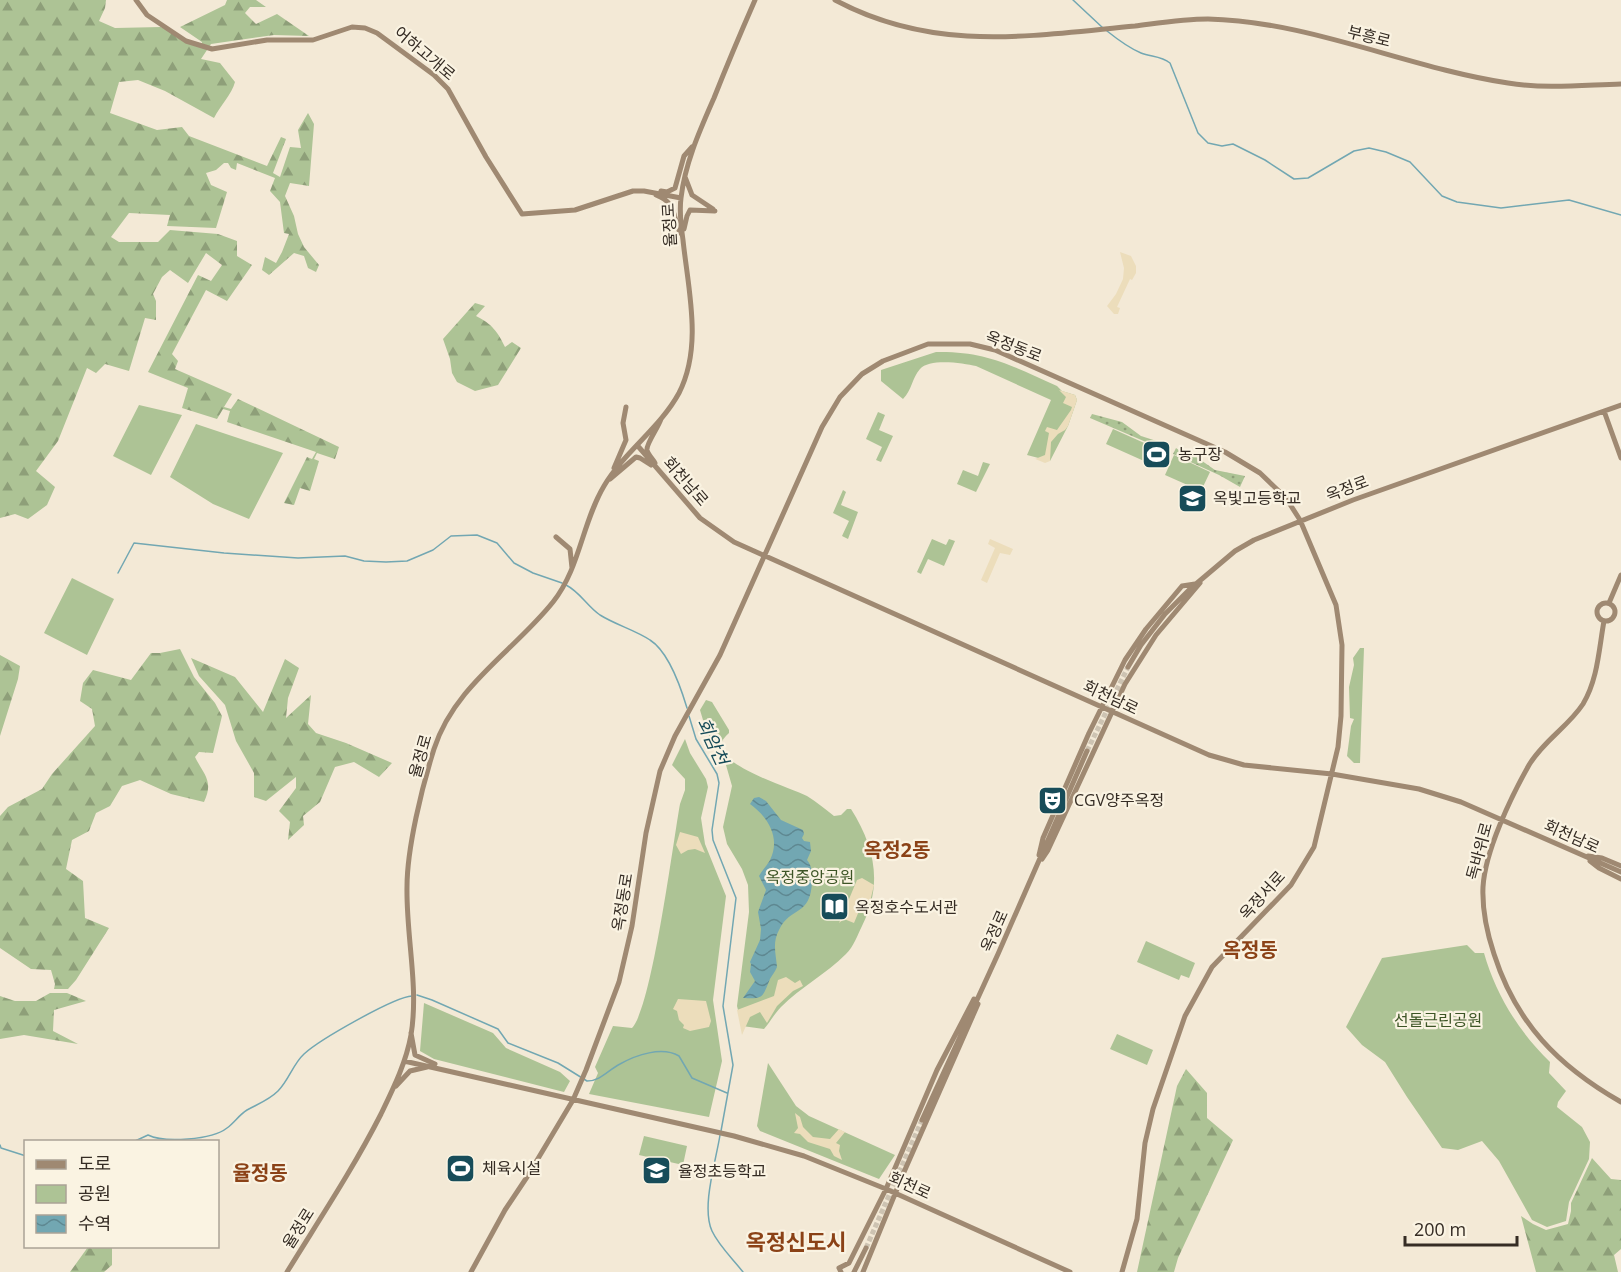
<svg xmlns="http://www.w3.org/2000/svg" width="1621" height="1272" viewBox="0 0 1621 1272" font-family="'Open Sans','Noto Sans KR',sans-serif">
<defs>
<pattern id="grass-dots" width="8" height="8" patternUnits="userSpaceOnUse" patternTransform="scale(1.5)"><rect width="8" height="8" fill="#adc395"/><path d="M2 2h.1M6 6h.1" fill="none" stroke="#8e9f79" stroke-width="1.8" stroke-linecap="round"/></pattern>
<pattern id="forest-firs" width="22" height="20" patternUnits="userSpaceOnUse" patternTransform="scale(1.5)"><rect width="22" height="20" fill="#adc395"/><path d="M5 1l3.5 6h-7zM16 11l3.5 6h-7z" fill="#8e9f79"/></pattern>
<pattern id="water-waves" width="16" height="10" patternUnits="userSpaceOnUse" patternTransform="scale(1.5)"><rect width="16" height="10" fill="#72a7b2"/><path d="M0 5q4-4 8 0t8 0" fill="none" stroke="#5e8891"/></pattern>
</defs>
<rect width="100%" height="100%" fill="#f3e9d6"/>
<path fill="url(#grass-dots)" d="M1092 414 1122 422 1141 436 1166 444 1169 446 1167 451 1090 418Z
M1176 448 1180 451 1182 456H1195L1215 470 1245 476 1240 487 1219 475 1173 454Z"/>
<path fill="url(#forest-firs)" d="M0 0H106L105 8 99 21 115 28 161 27 201 48 202 42 180 27 225 5 227 0H256L266 7H250L245 13 256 24 277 14 309 36 274 35 211 44 201 59 220 63 235 82C232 94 220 106 214 118L165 91 138 80 119 82 110 113 157 130 182 127 189 136 267 166 281 137 286 139 273 173 280 177 290 147 301 148 298 130 308 113 314 124 309 186 290 183 285 196 294 216 298 234 304 247 319 265 316 272 308 268 304 256 294 253 269 275 262 270 265 257 276 263 282 252 289 234 284 233 280 202 270 191 275 178 237 163 236 170 231 168 228 163H224L216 170 206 173 211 185 227 192 216 228 167 226 170 215 129 213 111 237 119 242H158L170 230 218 234 237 241V256L252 265 227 301 206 290 172 354 178 361 175 369 232 394 224 407 231 409 238 399 339 447 335 459 317 453 314 459 319 461 310 491 300 488 294 505 284 503 307 457 312 459 316 452 227 422 230 411 223 409 217 419 182 408 188 388 148 372 198 275 211 281 222 265 206 253 188 283 170 270 162 277 153 294 156 301V320L145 318 129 371 105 364 96 373 87 368 58 441 36 471 55 487 47 505 28 519 15 514 0 518Z
M475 303 485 306 476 316C492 324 498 332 505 347L512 342 521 348 498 385 475 391 457 382 452 373 450 359 443 339Z
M180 649 194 677 215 703 222 716 213 753 199 752 195 757C204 775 214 781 204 802L171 794 140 780 122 786 110 806 96 813 89 831 72 840 66 869 83 881 85 918 109 928 76 980 68 989H54L55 984 51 970 31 969 0 948V816L8 807 42 789 52 774 95 726 92 709 80 701 83 683 93 670 131 680 151 653H160Z
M0 655 20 666 18 679 0 736Z
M191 658 235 677 263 712 285 659 299 668 288 698 286 718 311 695 308 724 316 733 346 743 392 763 379 777 354 762 335 767 320 802 303 816 304 825 288 840 290 822 279 811 296 788V777L266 801 254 797V773L236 741 225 705 199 676Z
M50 993H67L86 1001 54 1010 53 1031 78 1044 24 1035 0 1039V996L15 1001H36Z
M1186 1069 1207 1093V1118L1233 1140 1178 1258 1174 1272H1137L1177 1086Z
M1592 1158 1611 1179 1621 1180V1249L1614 1255 1618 1272H1536L1521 1216 1533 1224 1546 1230 1568 1224 1571 1211V1203Z
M88 1247H112V1265L104 1272H70Z"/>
<path fill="#adc395" d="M936 352C987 351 1012 366 1057 386L1062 391 1075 395 1077 400 1068 426 1050 461 1027 455 1051 400 976 366C963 363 929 358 920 369 912 378 912 390 903 399L881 381V370Z
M139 405 182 415 151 475 113 456Z
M878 412 885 415 879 430 893 436 881 462 876 460 882 447 866 439Z
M196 424 283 453 249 519 213 504 170 477Z
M1113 429 1151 446 1144 461 1106 444Z
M1174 455 1210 472 1201 491 1165 475Z
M983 462 990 464 976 492 957 484 963 470 978 476Z
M843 490 846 492 841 505 858 512 848 539 842 536 849 521 833 513Z
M932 539 946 545 949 539 955 541 944 566 928 559 921 574 917 572Z
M72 578 114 599 87 655 44 633Z
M1360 648H1364L1360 763H1354L1347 756 1351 726 1354 719 1350 718 1349 687 1354 665 1353 658Z
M706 700 712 702 729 730V733C725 737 719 742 722 749 729 769 788 787 807 796 817 802 825 809 834 816L841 815 847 809H851C875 847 883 885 862 926 857 936 854 946 846 954 826 974 801 987 781 1007 775 1013 770 1022 764 1029L742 1026 737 1006 749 912 748 885 742 869 727 844 723 827 732 786 726 765 706 730 700 710Z
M685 739 690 753 706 779 708 787 701 818 705 844 726 896 713 1000 722 1061 709 1117 589 1094 598 1073 595 1067 613 1026 632 1028C652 1007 673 843 680 804L685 790V779L672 765Z
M1146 941 1195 963 1189 978 1181 975 1179 980 1137 962Z
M1467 945 1475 953H1484C1496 995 1519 1032 1550 1062L1549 1073 1566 1091 1558 1102 1557 1107 1582 1127 1590 1142 1589 1159 1569 1202 1566 1221 1547 1227 1532 1220 1499 1161 1482 1141 1458 1150 1442 1148 1407 1097 1385 1062 1362 1045 1346 1027 1382 958Z
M424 1003 493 1033 506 1048 560 1072 570 1081 564 1092 434 1059 420 1051Z
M1117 1034 1153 1050 1147 1065 1110 1049Z
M768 1063 796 1106 809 1116 895 1155 879 1179 760 1131 757 1126Z
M644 1136 687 1146 683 1165 639 1155Z"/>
<path fill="#ecddbb" d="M1120 252 1131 256 1136 266V273L1132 280 1130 279 1117 307 1120 308 1118 314H1114L1107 306 1116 294 1123 279 1124 268Z
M1059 390 1075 395 1077 400 1068 426 1065 430 1058 434 1051 442 1050 461 1045 463 1028 456 1035 459 1045 455 1049 433 1045 431 1047 427 1057 430 1071 410 1072 407 1063 403 1066 397Z
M990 539 1013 549 1010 555 1000 553 987 583 981 580 995 548 988 544Z
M680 832 698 837 705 853 695 849 688 850 681 854 676 845Z
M862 878 874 885 867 914 859 911 854 923 844 919 839 923 857 880Z
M786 977 795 983 800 980 803 986 793 991 777 1006 767 1023 760 1012 750 1017 742 1035 737 1010 774 996 778 980Z
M678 999 706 1001 711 1021 709 1027 690 1031 683 1028 684 1025 679 1020 677 1011 673 1009Z
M795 1113 800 1117 803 1127 813 1137 830 1139 839 1129 845 1132 836 1143 840 1145 839 1151 842 1160 834 1156 830 1149 808 1142 800 1134 794 1133 798 1128Z"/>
<path fill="url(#water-waves)" d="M759 797 766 801 781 820 803 830 804 834 802 838 804 841 810 842 811 851 807 860C812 866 812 872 812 881 811 917 790 906 779 930 772 943 776 954 777 967 775 972 772 975 770 979 762 998 764 999 743 998L755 981 750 972 751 964 750 962 760 940 761 929 758 912 766 890 759 876C762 870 767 866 770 860 781 838 768 817 750 804L754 798Z"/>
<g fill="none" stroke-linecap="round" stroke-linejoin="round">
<path stroke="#72a7b2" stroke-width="1.5" d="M1073 0 1103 28
M1107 31C1117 39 1129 48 1141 53 1151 57 1161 56 1170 63L1198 133 1208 143 1222 146 1233 144 1265 160 1294 179 1308 178 1354 151 1369 148 1386 152 1410 162 1442 196 1457 202 1501 208 1569 200 1621 215
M118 573 134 543 224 553 298 558 345 556 364 561 386 562 407 561 433 550 451 536 477 535 497 543 514 563 533 573 562 583
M566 585C580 592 587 606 600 615 616 625 635 630 650 640 669 652 681 688 687 708
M689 716 696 739 717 774 719 783 712 830 713 840 736 898 723 1006 733 1065 721 1131
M417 995 432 1000 498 1029 508 1043 558 1063 587 1081C601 1081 608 1070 620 1064 636 1055 662 1046 679 1056L692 1078 727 1093
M720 1135C716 1161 701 1207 712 1231 719 1246 733 1259 743 1272
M133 1142 148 1135C164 1143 212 1140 227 1128 234 1123 239 1115 247 1110 258 1104 269 1100 278 1091 289 1080 293 1064 304 1054 319 1040 394 997 412 996
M0 1145 1 1148 26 1156"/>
<path stroke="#cdc3b2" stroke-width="5" stroke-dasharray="5 2.5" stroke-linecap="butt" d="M1087 751 1128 667
M866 1248 922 1120"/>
<path stroke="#9f8972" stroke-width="5" d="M136 0 147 15 186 41 212 49 267 40H313L352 27 365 28 377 33 434 75 448 89 486 157 522 214 575 210 633 191H644L681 198
M835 0C934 53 1029 36 1135 26 1159 23 1184 19 1208 19 1309 21 1408 68 1508 83 1546 89 1583 85 1621 84
M685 177 692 195 713 209
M661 191 667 192 675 188 684 156 692 147
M656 195C677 203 672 215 680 233
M684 229 687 216 690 210 715 211
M1604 411 1621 458
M637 445 700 518 734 542 1209 755 1244 765 1332 774 1419 789 1461 802 1621 872
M655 463C653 459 648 455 647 450 646 444 658 428 661 419
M614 468 626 440 623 423 626 407
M610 479 636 457 640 458 651 465
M556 537 570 549 572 568
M1609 603 1621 575
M1597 612a9 9 0 1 1 18 0a9 9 0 1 1-18 0Z
M1604 621C1599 648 1598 679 1583 704 1568 727 1544 740 1529 765 1511 797 1485 851 1483 887 1482 910 1487 933 1494 954 1516 1023 1558 1066 1621 1102
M1128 667 1141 645 1165 614 1190 589 1235 551 1254 540 1353 500 1621 405
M1039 855 1043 838 1089 733 1125 660 1146 629 1182 586 1195 584
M1588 856 1602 858 1621 866
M1042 859 1048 850 1125 684 1156 635 1200 583
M1590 861 1599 868 1621 879
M411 1033 415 1055 435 1064
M404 1061 734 1136 804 1156 886 1189 1070 1272
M396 1086 410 1071 427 1067
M922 1120 998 954 1087 751
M287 1272C319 1220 353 1169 381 1114 393 1089 406 1063 411 1035 419 987 406 936 407 887 407 848 422 787 434 749 454 686 514 651 553 602 580 568 582 523 604 486 624 452 660 428 679 393 703 346 688 289 683 240 681 226 679 212 681 198 685 163 700 130 714 98 727 65 741 32 755 0
M471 1272 505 1210 527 1177 573 1100 586 1070 619 982 632 926 646 833 660 771 675 736 720 655 822 427 840 397 862 374 883 361 928 344H970L995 350 1225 452 1260 473 1286 498 1300 520 1336 605 1342 645 1341 716 1338 747 1314 847 1291 885 1212 967 1185 1016 1153 1109 1145 1143 1137 1219 1122 1272
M841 1272 839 1268 849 1263 886 1189 937 1070 974 999
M854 1272 866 1248
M863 1272 904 1172 978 1004"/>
</g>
<defs>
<symbol id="stadium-square" viewBox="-11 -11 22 22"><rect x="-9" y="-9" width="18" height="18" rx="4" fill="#174c59" stroke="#faf3e2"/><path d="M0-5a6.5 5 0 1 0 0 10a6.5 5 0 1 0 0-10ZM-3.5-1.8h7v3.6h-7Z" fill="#fff"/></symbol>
<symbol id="school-square" viewBox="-11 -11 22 22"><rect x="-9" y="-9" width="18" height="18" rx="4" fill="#174c59" stroke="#faf3e2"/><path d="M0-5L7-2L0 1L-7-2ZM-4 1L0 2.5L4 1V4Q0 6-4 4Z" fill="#fff"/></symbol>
<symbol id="theatre-square" viewBox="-11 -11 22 22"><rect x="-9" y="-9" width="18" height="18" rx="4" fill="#174c59" stroke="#faf3e2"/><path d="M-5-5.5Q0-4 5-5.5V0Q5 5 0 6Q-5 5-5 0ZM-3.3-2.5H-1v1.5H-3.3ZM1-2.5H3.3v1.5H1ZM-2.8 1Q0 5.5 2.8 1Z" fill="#fff"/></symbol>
<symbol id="library-square" viewBox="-11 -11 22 22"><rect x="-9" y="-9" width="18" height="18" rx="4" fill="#174c59" stroke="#faf3e2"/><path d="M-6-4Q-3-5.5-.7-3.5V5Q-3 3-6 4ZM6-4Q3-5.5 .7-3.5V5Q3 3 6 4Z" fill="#fff"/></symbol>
</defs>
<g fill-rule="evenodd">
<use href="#stadium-square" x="1140" y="438" width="33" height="33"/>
<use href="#school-square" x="1176" y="482" width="33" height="33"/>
<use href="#theatre-square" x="1036" y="784" width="33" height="33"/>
<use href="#library-square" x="818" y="890" width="33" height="33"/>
<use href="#stadium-square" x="444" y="1152" width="33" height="33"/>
<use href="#school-square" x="640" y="1154" width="33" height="33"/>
</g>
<g text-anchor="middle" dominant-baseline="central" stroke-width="4.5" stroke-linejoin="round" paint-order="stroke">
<g font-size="16" fill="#352c24" stroke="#faf3e2">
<text transform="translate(1369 36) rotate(14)">부흥로</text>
<text transform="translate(425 53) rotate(40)">어하고개로</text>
<text transform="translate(669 225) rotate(-93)">율정로</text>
<text transform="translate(1014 346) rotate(21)">옥정동로</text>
<text transform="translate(686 481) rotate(49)">회천남로</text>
<text transform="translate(1347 488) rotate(-21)">옥정로</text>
<text transform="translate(1111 697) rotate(25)">회천남로</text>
<text transform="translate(420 756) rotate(-74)">율정로</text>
<text transform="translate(1572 836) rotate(24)">회천남로</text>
<text transform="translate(1479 851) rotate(-75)">독바위로</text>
<text transform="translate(1262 895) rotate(-48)">옥정서로</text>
<text transform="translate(622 902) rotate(-81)">옥정동로</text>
<text transform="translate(994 931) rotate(-66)">옥정로</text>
<text transform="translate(910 1185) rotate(24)">회천로</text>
<text transform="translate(298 1228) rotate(-58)">율정로</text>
</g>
<g font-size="16" fill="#352c24" stroke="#faf3e2" text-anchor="start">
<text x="1178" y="454">농구장</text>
<text x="1213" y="498">옥빛고등학교</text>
<text x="1074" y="800">CGV양주옥정</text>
<text x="855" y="907">옥정호수도서관</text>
<text x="482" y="1168">체육시설</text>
<text x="678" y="1171">율정초등학교</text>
</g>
<g font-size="16" fill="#3d5526" stroke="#faf3e2">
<text x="810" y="877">옥정중앙공원</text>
<text x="1438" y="1020">선돌근린공원</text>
</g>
<g font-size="18" font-style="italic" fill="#174c59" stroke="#faf3e2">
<text transform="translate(713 741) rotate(65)">회암천</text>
</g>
<g font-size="20" font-weight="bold" fill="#8b4217" stroke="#faf3e2">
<text x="897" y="849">옥정2동</text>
<text x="1250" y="949">옥정동</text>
<text x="260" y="1172">율정동</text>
</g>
<g font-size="22" font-weight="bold" fill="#8b4217" stroke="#faf3e2">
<text x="796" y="1241">옥정신도시</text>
</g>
</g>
<rect x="24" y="1140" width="195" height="108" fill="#faf3e2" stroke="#aba396" stroke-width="1.5"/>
<rect x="36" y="1160" width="30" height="9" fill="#9f8972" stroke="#aba396" stroke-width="1.5"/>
<text x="78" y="1170" font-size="18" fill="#352c24">도로</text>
<rect x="36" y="1185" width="30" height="18" fill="#adc395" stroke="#aba396" stroke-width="1.5"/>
<text x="78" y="1200" font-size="18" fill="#352c24">공원</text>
<rect x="36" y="1215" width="30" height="18" fill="url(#water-waves)" stroke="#aba396" stroke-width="1.5"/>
<text x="78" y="1230" font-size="18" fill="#352c24">수역</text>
<path d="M1405 1236v9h112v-9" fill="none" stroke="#352c24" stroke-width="3"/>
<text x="1414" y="1236" font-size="18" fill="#352c24" stroke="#faf3e2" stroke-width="4.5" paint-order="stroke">200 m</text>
</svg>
